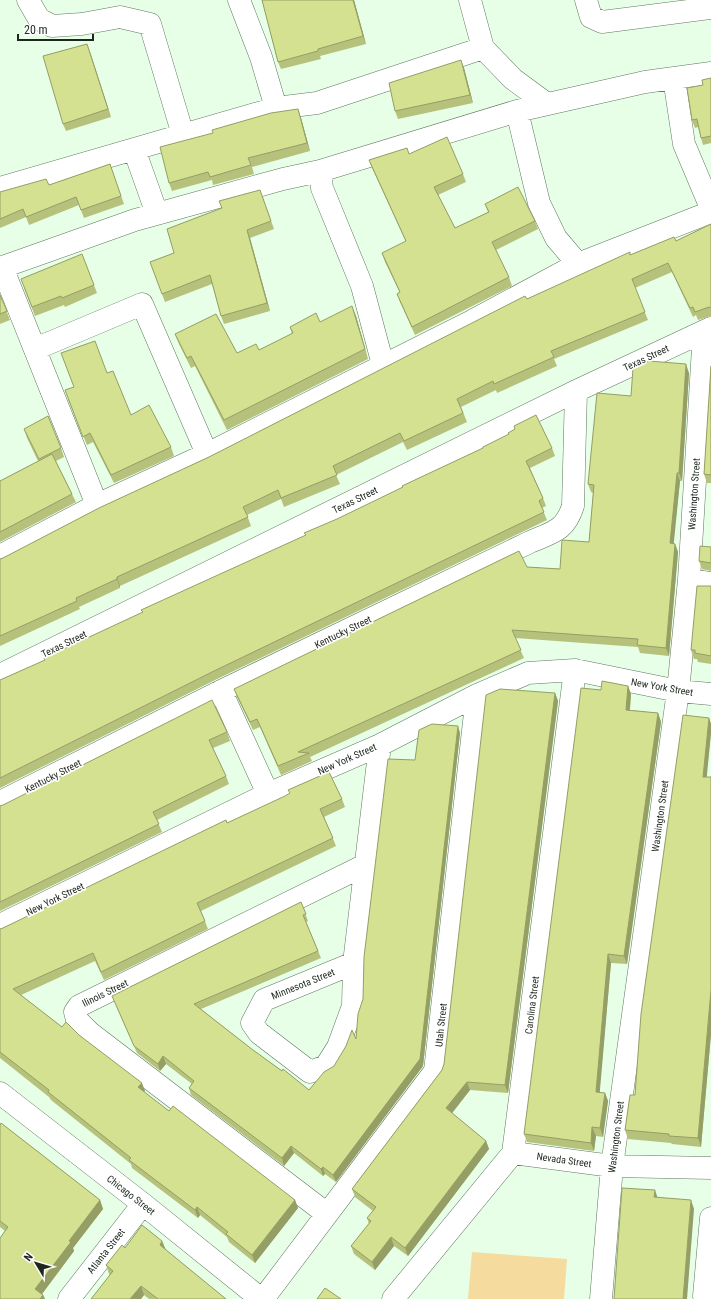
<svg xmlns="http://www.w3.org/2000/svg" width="711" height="1299" viewBox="0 0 711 1299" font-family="'Roboto Condensed',sans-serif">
<rect width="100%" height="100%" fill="#e6ffe6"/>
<path fill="#f6db9e" d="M472 1252 567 1259 564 1299H468Z"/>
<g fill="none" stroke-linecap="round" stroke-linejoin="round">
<defs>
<path id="street" d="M28 0 39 19 52 26 82 24 120 17 150 24 183 135
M239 0 261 57 276 108
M470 0 483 48
M586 0 591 17 602 22 711 8
M674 78 684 144 711 208
M517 111 539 203 556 238 578 264
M134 149 157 214
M320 171 322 188 362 286 383 365
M0 188 276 108 317 103 483 48 513 79 547 104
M2 267 97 505
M0 268 135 220 283 179 320 171 517 111 645 82 711 73
M35 349 142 304 207 454
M0 556 97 505 207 454 472 321 578 264 711 212
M689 580 711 583
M0 675 576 391 711 328
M221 691 268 794
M0 802 221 691 530 542C553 532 565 531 573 506L576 391
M0 925 268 794 380 745 477 695 528 673 575 670 678 691 711 694
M354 963 264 1000 252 1023 259 1033 310 1072 326 1066 338 1047 353 1006 354 963 380 745
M0 1093 143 1204 261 1299
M513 1153 612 1166 711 1168
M327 1214 90 1033 77 1020 75 1012 79 1006 365 865
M69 1299 143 1204
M263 1299 435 1071 477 695
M393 1299 513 1153 575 670
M601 1299 612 1166 678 691 689 580 704 331
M705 1299 704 1296 711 1218"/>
</defs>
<use href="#street" stroke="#617761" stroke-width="23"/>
<use href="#street" stroke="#fff" stroke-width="22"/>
</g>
<path fill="#b6c27c" d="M262 0H354L366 44 320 56 321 59 281 69 278 62Z
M90 52 111 117 66 131 63 124Z
M464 68 473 103 398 119 395 111Z
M711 78V143L703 145 701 138 698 127 695 128 692 120 703 85Z
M298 109 301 118 310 151 252 167 254 174 213 185 212 180 172 191 169 183Z
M409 154 463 174 466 182 438 195 455 228 488 212 485 204 535 221 538 229 496 250 509 277 512 286 415 335 400 302 397 294 400 293 385 262 382 253 406 242 372 168 369 160Z
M110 164 124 204 84 218 79 205 29 225 26 217 0 228V192L49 185Z
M260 190 274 229 250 238 270 311 224 324 221 316 212 284 165 302 150 262 174 253 222 208Z
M711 224V316L698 320 696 315 693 317 672 272 635 288 648 320 554 359 557 366 497 393 496 390 461 407 467 422 407 450 403 442 336 475 340 484 284 507 281 499 247 515 251 526 120 586V588L79 607 80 609 0 646V559L3 558 209 457 527 299 630 255 676 241Z
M82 254 97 293 65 307 64 305 35 316 24 288Z
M0 295 10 320 0 324Z
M356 316 368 359 227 430 195 366 191 368 179 344 175 334 237 353 259 350 292 334 290 327Z
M711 366V483H707L704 474Z
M107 373 131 415 171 447 174 456 114 483 93 442 87 445 68 399Z
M689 373 682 481H680L673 543 675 544 678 552 669 656 640 653 638 647 515 638 524 658 310 757 312 761 281 775 260 727 253 730 237 697 234 689 527 567 560 569 589 542 593 493 591 492 588 484 631 396Z
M24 429 61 448 64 457 56 461 72 494 76 502 0 542V481L38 461 27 438Z
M552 448 555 456 530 468 543 498 546 506 542 508 547 520 215 680 0 788V680Z
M711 547V571L702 569 699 561Z
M711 586V664L698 662 697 659H694L691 650Z
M628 686 631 694 630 710 658 713 661 722 627 964 611 963 599 1093H605L608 1101 603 1137 596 1136 594 1151 527 1142 524 1134 601 690Z
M555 693 558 701 508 1093 470 1090 452 1113 486 1141 489 1149 408 1256 394 1246 375 1270 354 1254 351 1246 369 1224 367 1218 373 1211 355 1197 352 1189 442 1070 444 1064Z
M709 718 711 724V733L706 777H711V1034L701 1147 672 1144 671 1143 628 1139 625 1130 635 1095Z
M227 732 230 741 213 748 226 776 229 784 157 820 162 832 0 911V806Z
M460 733 423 1066 336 1182 325 1174 323 1176 294 1153 284 1166 191 1095 189 1088 192 1084 166 1064 160 1071 137 1053 112 996 301 902 308 921 306 922 321 958 201 1009 253 1050 309 1090 334 1066 356 1039 363 999 415 760Z
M342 799 345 807 324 817 336 846 201 911 208 929 104 980 95 961 21 995 62 1027 79 1035 145 1091 144 1092 169 1111 295 1200 298 1208 255 1263 229 1242 227 1237 200 1215 198 1218 132 1168 131 1164 51 1100 49 1097 0 1058V929L3 928 227 823Z
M1 1123 100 1200 103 1209 73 1248 74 1251 42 1294 43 1295 45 1299H0V1238L5 1231 0 1227V1125Z
M162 1241 165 1249 226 1299H149L144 1295 141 1299H91L110 1275 109 1274 106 1265 125 1248Z"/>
<path fill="#949e65" d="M353 0H354L366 44 363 36Z
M87 44 90 52 111 117 108 109Z
M461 60 464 68 473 103 470 95Z
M298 109 301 118 310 151 307 143Z
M247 230 250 238 270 311 267 303Z
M352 306 356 316 368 359 365 349Z
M686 364 689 373 682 481 679 473Z
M677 473 680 481 673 551 670 543Z
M675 544 678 552 669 656 666 648Z
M117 577 120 586V588L117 579Z
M628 686 631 694 629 718 626 710Z
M555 693 558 701 508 1093 505 1085Z
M658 713 661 722 627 964 624 956Z
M709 718 711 724V733L706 785 703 777Z
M458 726 460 733 423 1066 336 1182 333 1175Z
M608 954 611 963 599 1101 596 1092Z
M711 990V1034L701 1147 698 1138Z
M163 1056 166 1064 160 1071 158 1064Z
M467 1082 470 1090 449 1117 446 1108Z
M142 1083 145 1091 141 1095 138 1087Z
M605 1093 608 1101 603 1137 600 1128Z
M592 1127 596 1136 594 1151 591 1143Z
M486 1141 489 1149 408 1256 405 1248Z
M291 1146 294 1153 284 1166 282 1158Z
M323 1167 325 1174 323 1176 321 1169Z
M655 1190 658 1199 654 1197Z
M100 1200 103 1209 73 1248 74 1251 39 1298 35 1289 69 1241Z
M295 1200 298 1208 255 1263 252 1255Z
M691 1200 694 1209 687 1299H683Z
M197 1207 200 1215 198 1218 195 1210Z
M391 1237 394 1246 375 1270 372 1262Z
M162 1241 166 1250 160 1245Z
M141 1286 144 1295 141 1299H130Z
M43 1295 45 1299H40Z"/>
<path fill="#d4e190" stroke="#949e65" d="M262 0H353L363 36 318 49V51L278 62Z
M87 44 108 109 63 124 43 56Z
M461 60 470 95 395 111 389 83Z
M711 78V136L701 138 697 119 692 120 687 88 703 85 702 80Z
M298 109 307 143 248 158 251 165 210 177 208 172 169 183 160 147 213 133 212 130 271 113Z
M447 137 463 174 434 187 455 228 489 212 485 204 518 187 535 221 492 242 509 277 412 327 397 294 400 292 382 253 406 241 369 160 407 148 409 154Z
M110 164 121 196 81 210 76 197 26 217 23 209 0 219V192L46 179 49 185Z
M260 190 271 221 247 230 267 303 221 316 210 275 162 294 150 262 174 253 167 229 222 208 219 201Z
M711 224V308L709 307 695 312 693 307 690 308 668 263 632 279 645 312 551 351 554 357 494 384 493 381 457 399 463 413 404 441 400 433 333 466 337 475 281 498 278 490 243 507 248 517 117 577V579L76 598 77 601 0 636V559L3 558 99 508 209 457 525 296 527 299 630 252V255L674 237 676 241Z
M82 254 94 285 62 298 61 296 32 307 21 279Z
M0 295 7 311 0 314Z
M352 306 365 349 224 420 191 356 187 358 175 334 216 314 237 353 256 344 259 350 293 333 290 327 316 313 320 322Z
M95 341 107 373 113 371 131 415 149 405 171 447 111 475 90 433 83 437 65 390 74 387 61 353Z
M649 361 686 364 679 473H677L670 543 675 544 666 648 637 645 638 639 512 630 521 650 298 752 309 753 278 766 257 719 250 722 234 689 519 551 527 567 560 569 562 540 589 542 594 485 588 484 597 393 631 396 633 368Z
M711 366V475L704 474Z
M536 415 552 448 526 461 543 498 539 501 544 512 212 672 0 778V680L45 660 44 658 143 612 141 610 306 535 304 533 337 519 403 487 402 486 483 448V447L509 434 508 433 515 429 514 426Z
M48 416 61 448 39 459 24 429Z
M52 454 72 494 0 532V481Z
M700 546 711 547V563L699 561Z
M697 586H711V656L695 653V650H691Z
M602 681 628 686 626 710 658 713 624 956 608 954 596 1092 605 1093 600 1128 592 1127 591 1143 524 1134 581 688 601 690Z
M500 689 555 693 505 1085 467 1082 446 1108 486 1141 405 1248 391 1237 372 1262 351 1246 371 1221 367 1218 376 1207 352 1189 442 1070 444 1064 486 695Z
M212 700 227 732 209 740 226 776 153 812 159 824 0 902V806L3 805Z
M683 715 709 718 703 777H711V990L698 1138 669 1136V1134L625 1130 630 1095H635L641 1014Z
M432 724 458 726 420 1059 333 1175 323 1167 321 1169 291 1146 282 1158 189 1088 194 1081 163 1056 158 1064 134 1046 112 996 301 902 306 914 303 915 318 951 194 1004 253 1050 282 1071 283 1069 309 1090 324 1072 334 1066 346 1046 352 1030 356 1039 358 1014 363 999 364 957 388 759 415 760 419 730Z
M329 772 342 799 320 809 333 838 197 903 205 921 101 972 93 953 13 989 62 1027 66 1022 79 1035 142 1083 138 1087 169 1111 173 1106 295 1200 252 1255 226 1234 228 1232 197 1207 195 1210 129 1160 131 1158 48 1092 49 1090 0 1052V929L3 928 226 820 227 823 285 796 290 793 288 790Z
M1 1123 100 1200 69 1241 71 1242 35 1289 43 1295 40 1299H0V1238L8 1227 0 1221V1125Z
M622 1188 655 1190 654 1197 691 1200 683 1299H614Z
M142 1225 162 1241 160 1245 226 1299H158L141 1286 130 1299H91L113 1271 106 1265 122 1245 125 1248Z
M325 1288 341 1299H317Z"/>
<g text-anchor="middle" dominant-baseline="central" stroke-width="3.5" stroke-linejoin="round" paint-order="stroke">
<g font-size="10" fill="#1e271e" stroke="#fff">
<text transform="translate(646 358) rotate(-25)">Texas Street</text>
<text transform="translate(694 494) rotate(-86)">Washington Street</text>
<text transform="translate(355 500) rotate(-26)">Texas Street</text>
<text transform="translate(343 632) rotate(-26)">Kentucky Street</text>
<text transform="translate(64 644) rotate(-26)">Texas Street</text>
<text transform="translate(662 687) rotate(10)">New York Street</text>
<text transform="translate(347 759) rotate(-24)">New York Street</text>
<text transform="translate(53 776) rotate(-27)">Kentucky Street</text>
<text transform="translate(660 816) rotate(-82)">Washington Street</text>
<text transform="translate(55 899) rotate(-26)">New York Street</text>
<text transform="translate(303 984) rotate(-22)">Minnesota Street</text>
<text transform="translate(105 993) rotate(-26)">Ilinois Street</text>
<text transform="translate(532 1005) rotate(-83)">Carolina Street</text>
<text transform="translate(441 1025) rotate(-84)">Utah Street</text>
<text transform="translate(616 1137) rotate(-83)">Washington Street</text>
<text transform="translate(564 1160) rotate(8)">Nevada Street</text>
<text transform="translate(131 1195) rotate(38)">Chicago Street</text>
<text transform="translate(106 1251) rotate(-52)">Atlanta Street</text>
</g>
</g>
<g transform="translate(36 1263) rotate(308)" stroke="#ffffff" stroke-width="3" paint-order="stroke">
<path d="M0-3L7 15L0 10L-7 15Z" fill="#1e271e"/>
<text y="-6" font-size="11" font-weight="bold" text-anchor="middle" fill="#1e271e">N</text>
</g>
<path d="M18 34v6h75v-6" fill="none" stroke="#1e271e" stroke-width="2"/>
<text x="24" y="34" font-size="12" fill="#1e271e" stroke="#ffffff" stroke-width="3" paint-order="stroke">20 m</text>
</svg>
